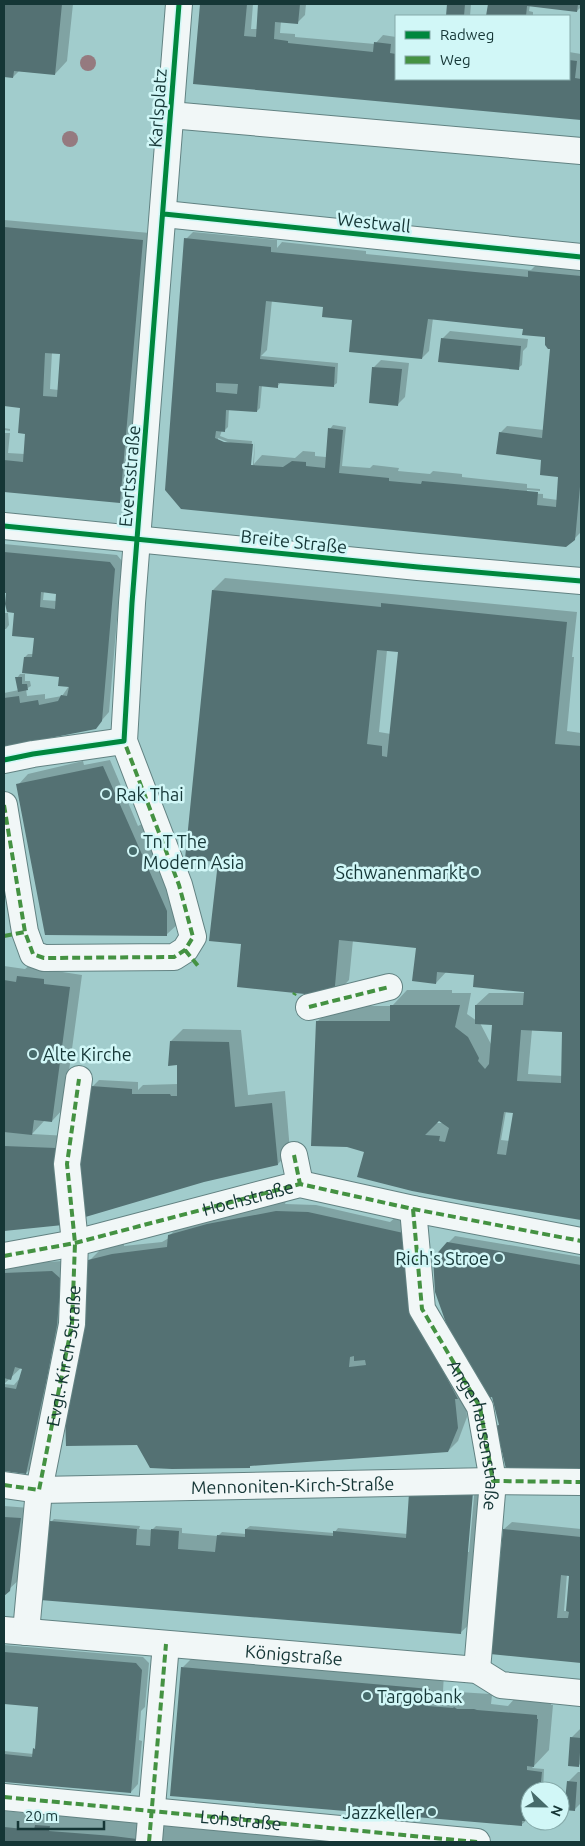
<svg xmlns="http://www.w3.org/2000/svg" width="585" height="1846" viewBox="0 0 585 1846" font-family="Ubuntu,sans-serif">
<rect width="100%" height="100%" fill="#a1cccc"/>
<path fill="#0003" fill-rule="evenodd" d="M4 4H73L67 61 55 74 19 71 13 77 4 76Z
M201 4H253L251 29H257L260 4H306L305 15 297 23 281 21 280 33 295 34V37L375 44 383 35 396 37V79H569V52L581 54V119L194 82Z
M449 4H471L470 16H447Z
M489 4H581V7L577 11 530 5 529 11 533 12V16H488Z
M4 220 150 233 126 495 119 502 4 491V433H10L8 453 25 454 26 434 22 404 20 406 4 405V319L6 295 4 294ZM52 352 61 353 59 390 50 389Z
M193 232 277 240V248L282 242 366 251V254L531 270 540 261 581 265V532L574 539 181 508 186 239ZM272 300 326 306 353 319 422 358 429 351 433 318 524 328 547 336 552 348 544 430 507 426 500 433 543 458 560 476 558 500 543 498V494L527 493V490L540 491V489L527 488V484L462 477V474L433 471 430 474 398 471 399 468 373 465 370 468 342 466 346 427 333 425 330 429 326 457 315 456V452L303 451 295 458 262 455 254 464 255 441 253 465 250 468 252 441 228 439 220 436 222 430 224 431 228 427 229 409 257 411 260 408 262 385 277 387 281 382 333 386 337 383 338 363 261 356 267 350ZM218 438 230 443 229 445 218 441Z
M450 331 528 339 527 347 523 351 522 365 518 368 440 360 443 338Z
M381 360 409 363 405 397 398 404 374 367Z
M4 428 10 429V431L4 430Z
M4 544 117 555 122 561 109 712 95 728 4 746V693L19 690 17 678 20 674H25V681H30L31 686 26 689 27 696 45 694V699L62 696 69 686 61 675 25 657 28 654H34L36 637 15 612 7 592 4 591ZM44 591 58 593 57 601 43 600Z
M225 578 577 612 572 657H574L567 731 581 733V1218H579L581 1215 580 1214 366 1151 317 1022 332 1006H392L407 990H452V993H471L467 1014 477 1021 476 1005 489 993H524L525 991 475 974 447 971 436 983 418 947 353 940 349 980 334 996 243 943 219 861 213 590ZM387 650 401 651 391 734 379 732ZM480 1023 493 1024 492 1046ZM532 1030 563 1031V1076L528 1074ZM506 1111 514 1112 510 1141 501 1140ZM439 1120 444 1123H436Z
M4 613H8L9 625 6 629H4Z
M110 760 138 826 142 824 166 878 179 923 166 935 18 785 28 774 83 761 84 765Z
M31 964 56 967V971L82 975 64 1108 52 1121 45 1120 32 1134 68 1136 63 1223 4 1229V966L25 969Z
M183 1029 241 1030 248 1095 285 1091 290 1151 278 1164 92 1087 99 1080 138 1082V1090L143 1085 178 1084V1064L171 1041Z
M286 1201 285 1204 316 1205 390 1222 396 1217 420 1222 421 1282 465 1390 467 1417 458 1441 448 1451 90 1260 102 1248 124 1242V1246L162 1242 169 1238V1236L179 1226 219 1215Z
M455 1236 581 1257V1469L497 1426 500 1424 493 1396 448 1243Z
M47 1257 46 1262 63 1261 71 1269 36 1463 26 1473 4 1469V1264ZM24 1365 20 1378 14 1385 4 1384Z
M483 1482 473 1621 460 1633 42 1599 51 1522 54 1519 140 1526 139 1529 152 1530 156 1526 182 1528V1533L218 1536 222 1532 246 1534V1529L250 1526 334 1533 338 1528 408 1534 410 1494 421 1484ZM473 1485 475 1486 469 1552H467Z
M4 1506 30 1508 25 1574 4 1594Z
M512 1522 581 1529V1661L492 1653 504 1529ZM567 1574 571 1575 568 1611H564Z
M4 1645 143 1657 149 1663 145 1707 141 1711 139 1740 142 1741 138 1784 131 1792 4 1781V1751L34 1754 37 1740 40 1706 4 1703Z
M195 1655 444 1674 443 1691 490 1694 492 1695 491 1704 508 1706 516 1697 551 1700V1705H553L549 1750 532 1768 544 1769 543 1791H530V1820H527L521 1825 183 1667Z
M581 1728V1763L578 1766 571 1738Z
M578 1772H581V1803L574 1810 568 1782Z
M51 1810 64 1811 63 1816 369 1842H4V1811L46 1815Z"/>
<path fill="#547173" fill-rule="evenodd" d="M4 4H62L55 75 14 71 13 78 4 77Z
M200 4H247L244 36 256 37 258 4H300L298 24 275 22 274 39 288 41V43L373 52 374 42 391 44 390 53 396 54V79H569V60L577 61 575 78 581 79V120L193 84Z
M447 4H465L464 16H446Z
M488 4H578L577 12 527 6 526 16H486Z
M4 227 143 240 120 503 4 492V460L23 462 25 434 18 433 20 408 4 406ZM45 353 60 354 57 397 43 396Z
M184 238 271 247V252L475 272 528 277V271L581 276V476L575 540 566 547 181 509 165 490ZM266 301 323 307 322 317 352 320 349 352 422 359 428 319 523 329 522 335 545 337V345L548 349H550L542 438 499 432 496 454 541 460 540 475 558 477 556 507 537 505 538 492 422 481 421 484 389 481V478L339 473 343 430 328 428 325 468 306 466V462L292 461 283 467 251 465 253 444 224 442 215 438 216 431 225 432 226 410 257 412 259 386 278 388V383L334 387 335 367 260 359ZM216 383 238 384 237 394 216 392Z
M441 338 521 346 519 370 438 362Z
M372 367 402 369 398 406 369 403Z
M4 552 110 562 115 569 102 721 96 729 4 747V698L19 696 20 703 38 700 39 705 58 701 61 695 67 696 69 687 58 686 59 677 22 673 24 657H32L34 638 12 636 14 613 7 612 5 604 6 593H4ZM41 592 56 594 55 609 40 607Z
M212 590 381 607V603L567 622 555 744 581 746V1220L465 1201 412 1191 357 1177 364 1152 347 1147 311 1146 316 1021H390V1005H460L455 1027 468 1037 479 1058 478 1061 485 1069 489 1064 492 1025 475 1024V1005H523L524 992 473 987 474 975 437 972 436 984 412 981 416 948 339 940 334 997 237 987 241 944 209 941 218 862 185 859ZM377 650 398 652 387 757 382 756V746L367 744ZM521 1030 562 1032 561 1083 517 1081ZM504 1112 513 1113 506 1155 497 1154ZM439 1121 449 1128 445 1142 439 1141 440 1136 425 1135Z
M15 677H22V684H27L28 690 18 692Z
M103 766 167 911V936L45 935 16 784Z
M17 976 44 979V984L70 987 52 1122 34 1120 32 1135 4 1132V980L16 982Z
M170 1041 229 1042 235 1107 272 1103 278 1165 204 1182 82 1218 78 1171 91 1086 132 1089V1094H170L171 1096H177V1065L168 1066Z
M4 1146 56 1148 63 1225 4 1231Z
M276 1211 308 1212 408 1234 413 1315 458 1399H455L458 1428 448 1452 250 1466V1468L172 1469 150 1468 137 1445 66 1446 65 1410 88 1260 112 1254 167 1247 168 1235 207 1224ZM354 1356V1361L365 1360 366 1365 349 1367 350 1357Z
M447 1242 581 1265V1471L506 1469 496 1426 499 1425 492 1397 487 1399 472 1373 446 1323 435 1292 433 1258Z
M52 1271 61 1279 57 1325 48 1373 26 1474 4 1471V1387L16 1389 22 1369 15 1367 11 1380 4 1378V1273Z
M473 1492 461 1634 40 1600 43 1563 50 1521 137 1529 136 1545 150 1546 151 1529 179 1531 178 1549 215 1552 217 1535 245 1537V1529L333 1536V1531L406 1538 409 1493Z
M4 1517 21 1518 10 1591 4 1596Z
M503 1529 581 1537V1663L490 1654ZM561 1575 569 1576 566 1611 569 1612 568 1618H557Z
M4 1652 136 1663 142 1670 131 1793 4 1782V1754L32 1757 33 1748 35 1749 38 1707 4 1704Z
M181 1667 430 1689 428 1706 453 1708 454 1707 457 1709H474L477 1710 537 1715V1719H538L534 1767 527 1766V1770L542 1772 540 1791H530V1821H522V1826L170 1796Z
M570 1737 581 1738 579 1767 568 1766Z
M567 1781 577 1782 575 1811 564 1810Z
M35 1825 50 1826 49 1831 113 1836 153 1841V1842H4V1827L34 1830Z"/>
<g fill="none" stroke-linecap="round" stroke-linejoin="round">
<defs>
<g id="street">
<path d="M170 115 581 151"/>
<path d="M164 214 581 257"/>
<path d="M4 526 418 567 581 581"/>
<path d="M4 760 33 754 124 741"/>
<path d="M4 805 25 932 33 954 44 958 174 957 185 950 193 937 179 885 124 741 132 603 179 4"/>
<path d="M309 1007 389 987"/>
<path d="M294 1155 300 1184"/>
<path id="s1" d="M413 1209 422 1309 480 1407 493 1481 477 1670"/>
<path id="s2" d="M4 1256 75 1243 300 1184 413 1209 581 1241"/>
<path id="s3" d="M4 1485 39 1490 493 1481 581 1482"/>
<path id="s4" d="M4 1630 477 1670 501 1685 581 1693"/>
<path d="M26 1632 39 1490 72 1324 75 1243 67 1164 79 1079"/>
<path id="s5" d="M4 1797 477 1842"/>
<path d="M149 1841 166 1644"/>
</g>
</defs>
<use href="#street" stroke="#628282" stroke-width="28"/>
<use href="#street" stroke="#f1f7f7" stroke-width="26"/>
<g stroke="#449242" stroke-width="4" stroke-dasharray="8 4" stroke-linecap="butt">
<path d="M4 805 25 932 33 954 44 958 174 957 185 950 193 937 179 885 124 741H120"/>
<path d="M4 936 25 932"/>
<path d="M185 950 199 967"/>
<path d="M294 995 295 993"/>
<path d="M309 1007 389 987"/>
<path d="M294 1155 300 1184"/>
<path d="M413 1209 422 1309 480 1407 493 1481 581 1482"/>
<path d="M4 1256 75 1243 300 1184 413 1209 581 1241"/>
<path id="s6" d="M4 1485 39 1490 72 1324 75 1243 67 1164 79 1079"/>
<path d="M4 1797 477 1842"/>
<path d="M149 1842 166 1644"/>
</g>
<defs>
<path id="cycleway" d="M164 214 581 257
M4 526 418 567 581 581
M4 760 33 754 124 741 132 603 179 4"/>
</defs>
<use href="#cycleway" stroke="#d1f7f7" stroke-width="8"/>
<use href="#cycleway" stroke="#00873e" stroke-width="5"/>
</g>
<g fill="#957a7f">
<circle cx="88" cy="63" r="8"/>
<circle cx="70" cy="139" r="8"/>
</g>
<g fill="#466a6a" stroke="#d1f7f7" stroke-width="2">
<circle cx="106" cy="794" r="5"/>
<circle cx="133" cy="851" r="5"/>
<circle cx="475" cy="872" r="5"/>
<circle cx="33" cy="1054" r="5"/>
<circle cx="499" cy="1258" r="5"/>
<circle cx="367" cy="1696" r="5"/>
<circle cx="432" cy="1812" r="5"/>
</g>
<g text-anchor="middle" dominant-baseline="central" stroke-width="5" stroke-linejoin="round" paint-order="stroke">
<g font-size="18" fill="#153636" stroke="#d1f7f7">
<text transform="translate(157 108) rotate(-86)">Karlsplatz</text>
<text transform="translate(374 222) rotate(6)">Westwall</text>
<text transform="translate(129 476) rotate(-85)">Evertsstraße</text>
<text transform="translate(294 541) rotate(6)">Breite Straße</text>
<text stroke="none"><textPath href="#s2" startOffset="251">Hochstraße</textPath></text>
<text stroke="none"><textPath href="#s6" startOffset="172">Evgl.-Kirch-Straße</textPath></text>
<text stroke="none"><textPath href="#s1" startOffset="240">Angerhausenstraße</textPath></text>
<text stroke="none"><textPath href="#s3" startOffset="289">Mennoniten-Kirch-Straße</textPath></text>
<text stroke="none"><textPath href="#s4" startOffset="291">Königstraße</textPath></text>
<text stroke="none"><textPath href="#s5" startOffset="238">Lohstraße</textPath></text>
</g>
<g font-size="18" fill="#153636" stroke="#d1f7f7" text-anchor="start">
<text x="116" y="794">Rak Thai</text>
<text x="143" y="841">TnT The<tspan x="143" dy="21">Modern Asia</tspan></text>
<text x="465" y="872" text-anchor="end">Schwanenmarkt</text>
<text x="43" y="1054">Alte Kirche</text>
<text x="489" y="1258" text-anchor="end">Rich's Stroe</text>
<text x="377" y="1696">Targobank</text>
<text x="422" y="1812" text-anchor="end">Jazzkeller</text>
</g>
</g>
<rect width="585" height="1846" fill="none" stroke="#153636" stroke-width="10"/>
<rect x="395" y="15" width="175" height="65" fill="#d1f7f7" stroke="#86aaaa"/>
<rect x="405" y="31" width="25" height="8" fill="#00873e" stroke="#86aaaa"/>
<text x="440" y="40" font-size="15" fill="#153636">Radweg</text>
<rect x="405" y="56" width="25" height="8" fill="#449242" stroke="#86aaaa"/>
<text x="440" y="65" font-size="15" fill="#153636">Weg</text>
<g transform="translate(545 1806) rotate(112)"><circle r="24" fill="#d1f7f7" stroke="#86aaaa"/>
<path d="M0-4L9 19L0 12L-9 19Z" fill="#466a6a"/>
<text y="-8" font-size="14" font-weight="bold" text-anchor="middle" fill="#153636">N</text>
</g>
<path d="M18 1821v8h86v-8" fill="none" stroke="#153636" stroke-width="2.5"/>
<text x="25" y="1821" font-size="15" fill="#153636" stroke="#d1f7f7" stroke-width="4" paint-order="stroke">20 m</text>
</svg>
